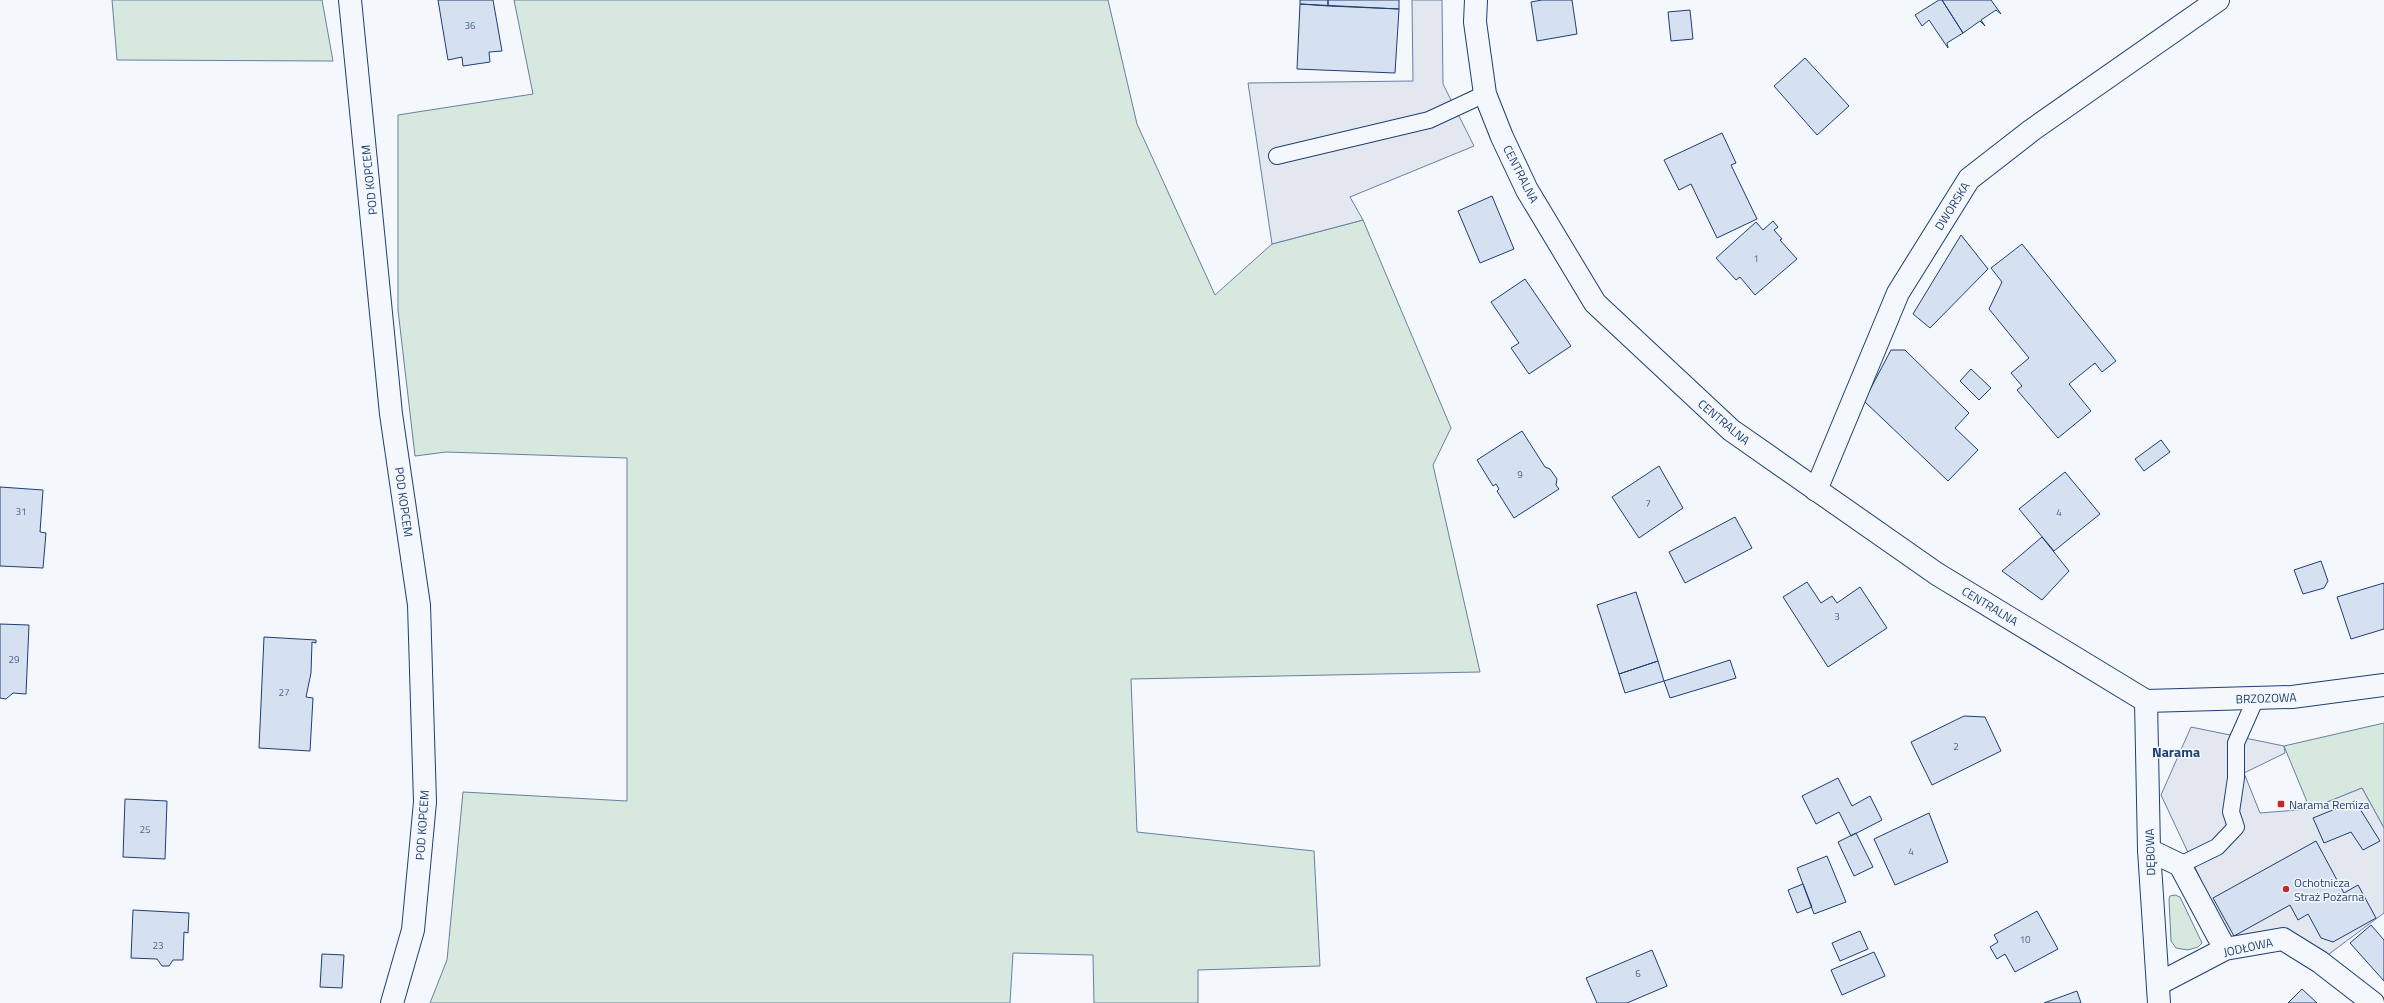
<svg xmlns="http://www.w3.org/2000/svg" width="2384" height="1003" viewBox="0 0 2384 1003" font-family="'Titillium Web',sans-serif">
<rect width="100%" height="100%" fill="#f4f7fb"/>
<path fill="#d7e8df" stroke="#687fa3" d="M112 0H322L333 61 117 60Z
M514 0H1108L1137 124 1215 295 1272 244 1363 220 1451 428 1433 465 1480 672 1131 679 1137 832 1314 851 1320 966 1198 970V1003H1094L1093 955 1013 953 1010 1003H430L447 960 463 792 627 801V458L446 452 415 456 398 310V115L533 94Z
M2384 723V828L2362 788 2310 809 2284 746Z
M2175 895 2180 897 2202 943 2198 947 2188 950 2176 948 2171 941 2169 899 2170 896Z"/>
<path fill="#e3e8f0" stroke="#687fa3" d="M1412 0H1442L1443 84 1474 146 1350 197 1363 220 1272 244 1248 83 1413 81Z
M2191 727 2284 746 2285 753 2244 773 2260 813 2310 809 2362 788 2384 828V913L2325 957 2230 942 2161 795Z"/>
<path fill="#d5e0f0" stroke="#1d3f73" d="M438 0H493L502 51 489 52 490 62 463 66 462 57 448 60Z
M1300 0H1328V6L1300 4Z
M1328 0H1399V9L1328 6Z
M1542 0H1572L1577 34 1537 41 1531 2Z
M1939 0H1942L1963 33 1947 43 1948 48 1929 20 1922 26 1915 15Z
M1942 0H1991L2001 14 1996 10 1981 20 1985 26 1980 21 1963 33Z
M1300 4 1399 9 1395 73 1297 69Z
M1690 10 1693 39 1671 41 1668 12Z
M1805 58 1849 106 1817 135 1774 86Z
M1722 133 1736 163 1731 165 1757 219 1717 238 1691 184 1679 190 1664 160Z
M1492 196 1514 249 1480 263 1458 211Z
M1773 221 1778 227 1774 230 1782 239 1780 240 1797 259 1755 295 1740 277 1736 280 1716 258 1756 222 1763 230Z
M1961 235 1988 269 1930 328 1913 314Z
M2022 244 2116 361 2102 372 2095 363 2069 384 2091 411 2058 438 2017 390 2022 386 2011 373 2029 358 1989 309 2002 282 1991 268Z
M1525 279 1571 346 1529 374 1511 348 1519 343 1491 302Z
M1891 350H1905L1969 413 1955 428 1978 450 1948 481 1864 401Z
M1971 369 1991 388 1979 400 1960 381Z
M1522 431 1545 467 1550 469 1557 479 1556 485 1559 489 1514 518 1497 491 1499 489 1496 484 1493 486 1477 460Z
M2161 440 2170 452 2144 471 2135 459Z
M1659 466 1683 508 1639 538 1612 497Z
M2065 472 2100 514 2054 551 2019 509Z
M0 487 43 490 40 532 46 533 43 568 0 566Z
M1735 517 1752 548 1685 583 1669 552Z
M2042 537 2069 571 2042 600 2002 571Z
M2321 561 2328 581 2324 588 2303 594 2294 570Z
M1807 582 1821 603 1832 596 1837 603 1860 587 1887 628 1828 667 1783 597Z
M2384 583V629L2351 639 2337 597Z
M1636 592 1658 661 1619 674 1597 605Z
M0 624 29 625 26 694 13 693 6 699 0 698Z
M264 637 316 640V643L312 642 311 673 306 697 313 698 310 751 259 748Z
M1730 660 1736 678 1670 698 1664 681Z
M1658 661 1664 681 1625 693 1619 674Z
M1964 716 1985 717 2001 751 1932 785 1911 742Z
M1838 778 1852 806 1870 796 1882 820 1851 836 1839 812 1816 824 1802 796Z
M125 799 167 801 165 859 123 857Z
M2355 801 2380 841 2363 850 2351 832 2324 843 2313 818Z
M1929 813 1948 862 1895 885 1874 839Z
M1856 833 1873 867 1854 876 1838 842Z
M2316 841 2344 893 2358 885 2376 918 2333 942 2321 938 2308 914 2298 920 2290 905 2234 936 2213 898Z
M1827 856 1846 902 1814 914 1797 868Z
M1803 884 1812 907 1797 913 1788 890Z
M133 910 189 913 188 933 184 932 183 960H173L169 966H162L157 959 131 958Z
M2037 911 2058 949 2015 972 2005 954 1997 959 1990 947 1998 942 1994 935Z
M2371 925 2384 940V981L2350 943Z
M1860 931 1868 949 1840 961 1832 943Z
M1652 950 1667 986 1627 1003H1597L1586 978Z
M1874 952 1885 976 1842 995 1831 970Z
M322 954 344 955 342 988 320 987Z
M2302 989 2317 1003H2288Z
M2077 991 2081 1003H2044Z"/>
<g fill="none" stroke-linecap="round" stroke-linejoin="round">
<defs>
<path id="service" d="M1277 156 1429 120 1485 94
M2180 865 2217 847 2236 827 2231 812 2236 778V743L2256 698"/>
<path id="minor" d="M350 0 391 414 419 605 425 802 413 930 392 1003
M1816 490 1898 293 1969 179 2032 130 2218 0
M2149 850 2180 865 2225 949
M2158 984 2225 949 2283 939 2320 962 2373 1003"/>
<path id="tertiary" d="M1476 0 1475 22 1485 94 1502 137 1527 190 1595 303 1731 430 1937 574 2146 701
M2146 701 2149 850 2159 1003
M2146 701 2292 697 2384 685"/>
</defs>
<use href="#service" stroke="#1d3f73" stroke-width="18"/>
<use href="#minor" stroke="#1d3f73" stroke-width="24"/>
<use href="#tertiary" stroke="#1d3f73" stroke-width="24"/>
<use href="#service" stroke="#f4f7fb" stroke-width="16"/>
<use href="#minor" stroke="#f4f7fb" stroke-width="22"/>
<use href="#tertiary" stroke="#f4f7fb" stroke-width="22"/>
</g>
<g fill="#c62828" stroke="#f4f7fb" stroke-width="1.5">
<rect x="2277" y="800" width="8" height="8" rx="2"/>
<circle cx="2286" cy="889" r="4"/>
</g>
<g text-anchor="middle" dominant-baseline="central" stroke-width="3" stroke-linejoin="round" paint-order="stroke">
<g font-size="10" fill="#4b6792">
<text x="470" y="25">36</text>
<text x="1756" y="258">1</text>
<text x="1520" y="474">9</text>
<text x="1648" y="503">7</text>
<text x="21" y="511">31</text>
<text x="2059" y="512">4</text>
<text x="1837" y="616">3</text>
<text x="14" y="659">29</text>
<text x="284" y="692">27</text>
<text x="1956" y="746">2</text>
<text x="145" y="829">25</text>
<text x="1911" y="851">4</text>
<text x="2025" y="939">10</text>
<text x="158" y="945">23</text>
<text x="1638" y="973">6</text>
</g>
<g font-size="12" fill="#1d3f73" stroke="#f4f7fb">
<text transform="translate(1521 174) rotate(63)">CENTRALNA</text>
<text transform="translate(369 180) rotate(-96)">POD KOPCEM</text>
<text transform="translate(1952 206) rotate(-58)">DWORSKA</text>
<text transform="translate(1724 422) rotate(40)">CENTRALNA</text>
<text transform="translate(404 502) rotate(82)">POD KOPCEM</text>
<text transform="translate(1990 606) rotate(31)">CENTRALNA</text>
<text transform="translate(2266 698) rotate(-2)">BRZOZOWA</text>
<text transform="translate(422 825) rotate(-86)">POD KOPCEM</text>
<text transform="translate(2150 852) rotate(-92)">DĘBOWA</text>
<text transform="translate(2248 947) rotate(-12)">JODŁOWA</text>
</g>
<g font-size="12" fill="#1d3f73" stroke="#f4f7fb" text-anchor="start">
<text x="2289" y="804">Narama Remiza</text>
<text x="2294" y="882">Ochotnicza<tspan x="2294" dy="14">Straż Pożarna</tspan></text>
</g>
<g font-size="14" font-weight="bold" fill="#1d3f73" stroke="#f4f7fb">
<text x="2176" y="751">Narama</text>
</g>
</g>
</svg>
